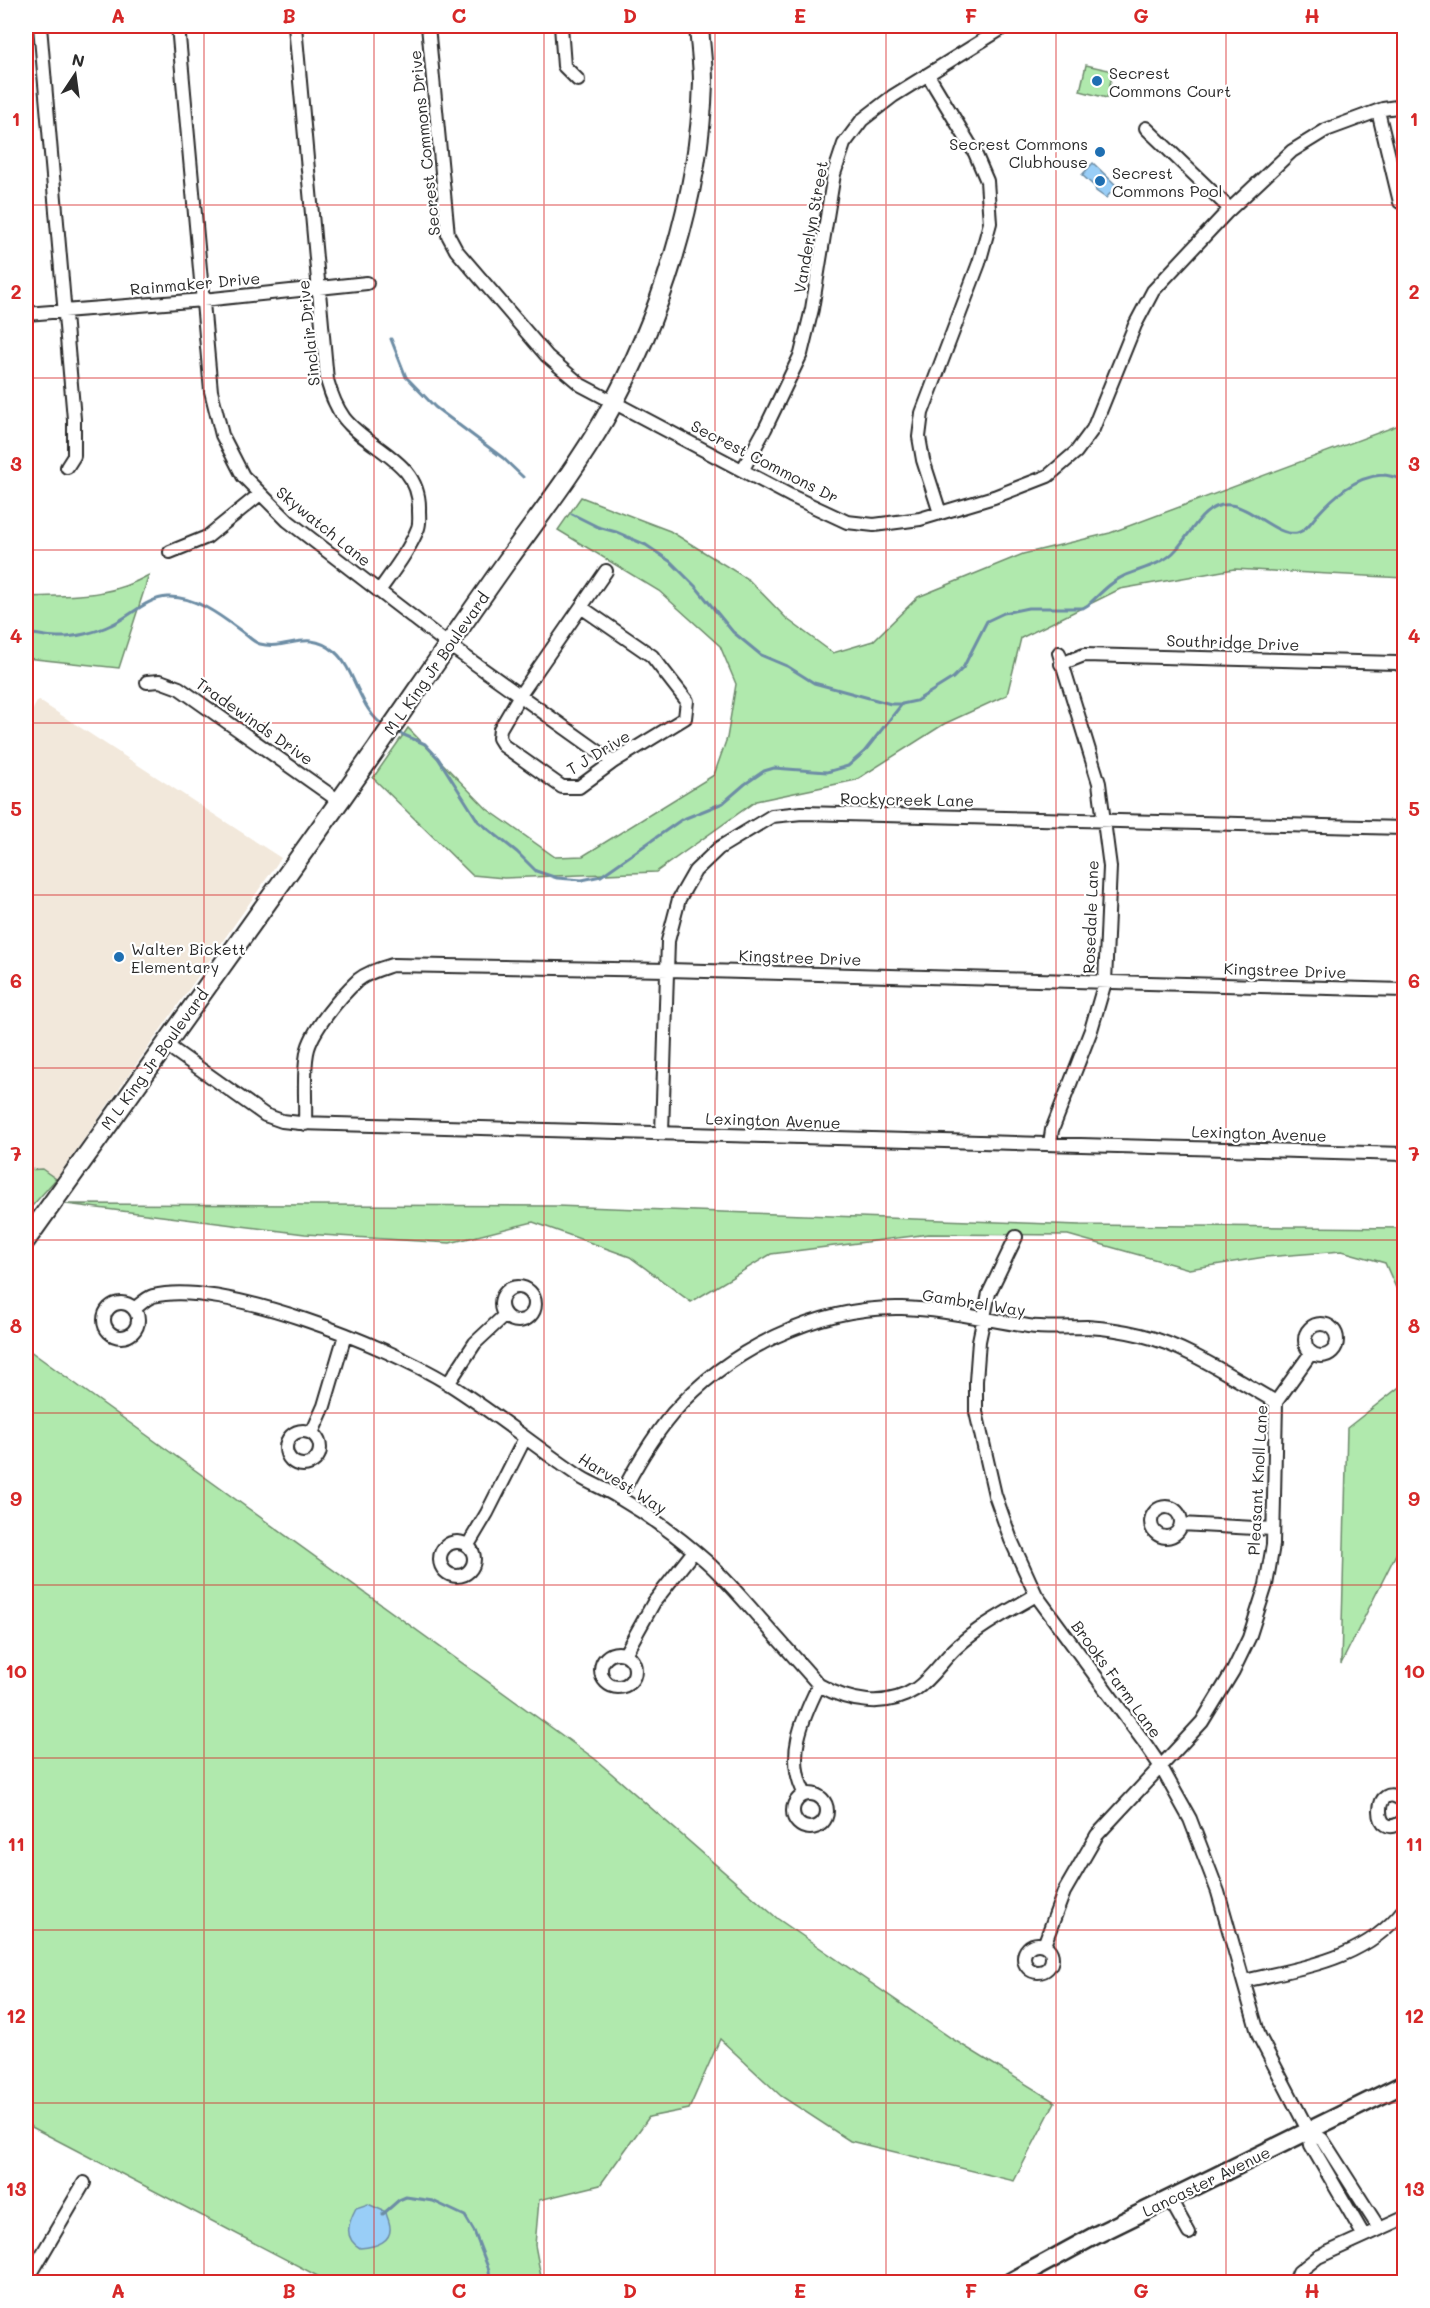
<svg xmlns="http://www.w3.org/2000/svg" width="1430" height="2308" viewBox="0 0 1430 2308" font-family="Mali,sans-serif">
<rect width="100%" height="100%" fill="#fff"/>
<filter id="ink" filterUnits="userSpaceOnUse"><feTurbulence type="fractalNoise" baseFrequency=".0167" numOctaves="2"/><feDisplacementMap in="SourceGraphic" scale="12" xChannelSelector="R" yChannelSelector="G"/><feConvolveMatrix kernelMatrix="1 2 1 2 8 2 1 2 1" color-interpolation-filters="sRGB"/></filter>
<g filter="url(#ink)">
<path fill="#f2e8db" d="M38 700 281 858 56 1179 42 1169 26 1170V722Z"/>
<path fill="#b0e9ad" stroke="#6e8a6c" stroke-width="1.5" d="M1086 65 1113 71 1107 98 1080 91Z
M1404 423V578L1234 569 1120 589 1021 638 1007 695 944 724 856 780 756 801 656 872 504 878 472 875 373 778 408 728 487 809 555 857 583 856 714 775 727 738 736 684 720 646 659 591 558 530 581 497 670 531 749 580 787 619 833 653 873 641 918 597 1023 554 1110 533Z
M149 575 119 668 26 658V597C73 595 106 599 149 575Z
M42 1169 56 1179 26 1213V1170Z
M66 1204 556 1206 1080 1225 1404 1228V1306L1385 1263 1342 1251 1265 1257 1189 1269 1068 1235 929 1234 771 1254 691 1302 630 1257 533 1222 450 1243 305 1234Z
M26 1348 595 1759 778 1919 951 2038 1055 2102 1014 2181 850 2141 781 2096 720 2039 689 2109 649 2117 600 2185 539 2200 535 2245 542 2282H329L26 2124Z
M1404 1379V1538L1341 1664 1347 1428 1403 1384Z"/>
<path fill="#99cef7" stroke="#6d8da5" stroke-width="1.5" d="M1093 163 1117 186 1106 198 1096 191 1095 187 1082 175Z
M368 2204 386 2212C386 2215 388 2218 389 2222 395 2242 375 2247 360 2248 343 2238 348 2223 356 2208Z"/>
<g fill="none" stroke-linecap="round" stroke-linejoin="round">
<path stroke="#6d8da5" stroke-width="3" d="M391 339 406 377 435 407 503 458 523 477
M572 514 598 527 616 532 646 545 671 562 696 587 733 632 761 655 787 666 814 683 891 704H902L916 701 953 678 963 668 987 621 1004 613 1028 608H1083L1088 605C1099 595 1110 582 1124 576 1140 569 1160 565 1173 553 1190 537 1202 502 1230 505 1252 507 1277 537 1297 533 1306 531 1312 521 1317 515 1334 496 1355 477 1382 475 1389 475 1398 478 1404 480
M26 633C36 634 47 637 57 637 73 638 97 632 111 625 130 617 146 598 168 597 195 596 221 616 241 631 247 635 254 643 260 644 287 651 307 628 335 652 356 670 359 711 386 727
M397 732 425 744 438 758 478 821 517 852 536 871 557 878 582 880 601 876 681 820 723 803 745 784 764 771 774 768 827 772 848 766 864 752 902 704
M383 2214 399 2200 406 2197 433 2201 465 2216 474 2231 489 2270 490 2282"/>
<defs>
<path id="street" d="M40 26 74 419V456L67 467
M178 26 211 391 222 435 243 476 288 521 449 645 613 762
M295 26 327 380C331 394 335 406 344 418 369 450 421 461 419 510 419 516 420 523 418 528 409 551 393 571 379 591
M428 26 448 235 456 250 547 356 581 385 791 496 847 522 874 525 920 519 994 497 1048 476 1076 452 1093 429 1135 325 1153 291 1226 213 1292 151 1326 130 1383 109 1404 106
M561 26 564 66 578 80
M928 75 975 153 987 181 990 223 979 263 922 413 919 437 923 460 940 513
M1378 111 1400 202
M1146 128 1230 209
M26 314 203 300 367 283
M743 469 765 429 801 354 812 309 834 174 844 144 862 120 893 96 1006 26
M170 552 207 537 260 494
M581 607 652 656 687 701 685 718 613 762 579 787H562L504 746 499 738 500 729 520 695 606 571
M1061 664 1084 655 1396 663 1404 666
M147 682 160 681 179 688 339 801
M165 1044 265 1115 282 1121 300 1123 1404 1154
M305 1124C306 1101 303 1075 307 1053 311 1030 341 996 358 980 368 972 380 969 392 965L668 970 1404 990
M662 1133 668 941 679 899 695 871 719 848 772 816 802 813 1404 828
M1050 1144 1052 1130 1091 1030 1105 982 1110 867 1099 783 1059 653
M1016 1237 989 1293 979 1341 976 1381V1412L995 1495 1011 1540 1036 1595 1144 1742 1161 1767 1190 1819 1218 1892 1259 2036 1309 2132 1311 2145 1364 2236
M501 1304a17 17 0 1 1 34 0a17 17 0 1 1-34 0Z
M104 1320a17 17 0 1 1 34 0a17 17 0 1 1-34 0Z
M134 1309C140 1305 146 1298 153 1296 222 1279 388 1346 449 1384 495 1413 537 1448 582 1478 594 1485 607 1490 618 1497 649 1515 679 1537 706 1561 724 1577 740 1596 756 1614 777 1638 798 1661 819 1685 849 1702 885 1709 916 1689 932 1678 943 1659 958 1646 981 1625 1009 1611 1036 1595
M1305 1340a16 16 0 1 1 32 0a16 16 0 1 1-32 0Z
M448 1384 475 1343 505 1315
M286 1448a17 17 0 1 1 34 0a17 17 0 1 1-34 0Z
M312 1433 324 1406 345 1335
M619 1498C635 1468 651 1439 673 1413 728 1350 817 1306 902 1308 945 1309 986 1320 1028 1326 1048 1329 1068 1327 1087 1327 1104 1328 1125 1331 1141 1335 1189 1347 1233 1378 1276 1402
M1151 1522a15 15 0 1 1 30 0a15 15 0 1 1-30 0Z
M1181 1524 1273 1529
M440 1559a17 17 0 1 1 34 0a17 17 0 1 1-34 0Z
M468 1545 487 1513 525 1438
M601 1670a17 17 0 1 1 34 0a17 17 0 1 1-34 0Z
M625 1654 654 1602 694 1551
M793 1811a17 17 0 1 1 34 0a17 17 0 1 1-34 0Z
M805 1794C785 1758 802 1719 819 1685
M1404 1802C1372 1774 1372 1847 1404 1820
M1024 1958a14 14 0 1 1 28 0a14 14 0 1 1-28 0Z
M1044 1945 1064 1892 1097 1835 1202 1722 1233 1671 1249 1638 1266 1585 1273 1545 1276 1402 1311 1353
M1244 1981C1303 1967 1365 1960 1404 1909
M1309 2132 1322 2139 1379 2228
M1170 2199 1189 2233
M26 2282 84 2183
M1295 2282 1299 2272 1318 2257 1404 2218"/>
<path id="secondary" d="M1010 2282 1096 2235 1404 2084"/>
<path id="primary" d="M26 1240C142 1076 261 913 377 748 420 686 463 623 507 561 540 515 575 470 604 420 660 321 700 197 703 82 703 63 700 44 699 26"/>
</defs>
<use href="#street" stroke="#2b2b2b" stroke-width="16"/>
<use href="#secondary" stroke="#2b2b2b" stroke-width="21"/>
<use href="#primary" stroke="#2b2b2b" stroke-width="22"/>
<use href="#street" stroke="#fff" stroke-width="12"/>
<use href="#secondary" stroke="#fff" stroke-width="16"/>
<use href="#primary" stroke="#fff" stroke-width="18"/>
</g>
</g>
<path fill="none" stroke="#d62828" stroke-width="1.5" stroke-opacity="0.55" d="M204 26V2282M374 26V2282M544 26V2282M715 26V2282M886 26V2282M1056 26V2282M1226 26V2282M26 205H1404M26 378H1404M26 550H1404M26 723H1404M26 895H1404M26 1068H1404M26 1240H1404M26 1413H1404M26 1585H1404M26 1758H1404M26 1930H1404M26 2103H1404"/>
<g fill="#1f6fb2" stroke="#fff" stroke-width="2">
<circle cx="1097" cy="81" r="6"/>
<circle cx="1100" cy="152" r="6"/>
<circle cx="1100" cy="181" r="6"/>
<circle cx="119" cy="957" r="6"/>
</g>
<g text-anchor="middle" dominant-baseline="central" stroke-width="4.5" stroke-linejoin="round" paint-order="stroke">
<g font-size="16" fill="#2b2b2b" stroke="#fff" text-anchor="start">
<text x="1109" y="72">Secrest<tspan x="1109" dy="18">Commons Court</tspan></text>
<text x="1088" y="143" text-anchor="end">Secrest Commons<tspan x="1088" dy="18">Clubhouse</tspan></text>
<text x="1112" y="172">Secrest<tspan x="1112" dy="18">Commons Pool</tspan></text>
<text x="131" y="948">Walter Bickett<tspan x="131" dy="18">Elementary</tspan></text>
</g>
<g font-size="16" fill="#2b2b2b" stroke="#fff">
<text transform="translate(424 143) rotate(-96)">Secrest Commons Drive</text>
<text transform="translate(810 227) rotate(-80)">Vanderlyn Street</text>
<text transform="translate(195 283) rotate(-5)">Rainmaker Drive</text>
<text transform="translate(308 333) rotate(-96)">Sinclair Drive</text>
<text transform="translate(765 461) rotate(27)">Secrest Commons Dr</text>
<text transform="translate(324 526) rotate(39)">Skywatch Lane</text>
<text transform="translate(1233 642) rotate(2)">Southridge Drive</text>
<text transform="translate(436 663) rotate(-55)">M L King Jr Boulevard</text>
<text transform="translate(255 721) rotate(35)">Tradewinds Drive</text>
<text transform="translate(598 752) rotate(-31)">T J Drive</text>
<text transform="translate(907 799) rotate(1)">Rockycreek Lane</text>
<text transform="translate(1090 917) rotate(-88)">Rosedale Lane</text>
<text transform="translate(800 957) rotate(2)">Kingstree Drive</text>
<text transform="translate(1285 970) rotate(2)">Kingstree Drive</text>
<text transform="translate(154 1059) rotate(-54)">M L King Jr Boulevard</text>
<text transform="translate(773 1120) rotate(2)">Lexington Avenue</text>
<text transform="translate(1259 1133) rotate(2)">Lexington Avenue</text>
<text transform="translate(974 1302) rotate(9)">Gambrel Way</text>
<text transform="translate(1257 1480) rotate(-87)">Pleasant Knoll Lane</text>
<text transform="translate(623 1483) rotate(32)">Harvest Way</text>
<text transform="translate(1117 1679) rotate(54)">Brooks Farm Lane</text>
<text transform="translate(1206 2181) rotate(-26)">Lancaster Avenue</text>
</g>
</g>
<rect width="1430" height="2308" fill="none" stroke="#fff" stroke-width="66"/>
<g transform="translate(75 75) rotate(13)" stroke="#ffffff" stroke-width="4.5" paint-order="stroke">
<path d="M0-4.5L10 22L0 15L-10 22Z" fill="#2b2b2b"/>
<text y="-9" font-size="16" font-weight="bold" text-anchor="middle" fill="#2b2b2b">N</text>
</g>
<rect x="33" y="33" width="1364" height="2242" fill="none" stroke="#d62828" stroke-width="2"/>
<g font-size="20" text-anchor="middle" font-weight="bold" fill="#d62828">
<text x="118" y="23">A</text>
<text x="289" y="23">B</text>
<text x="459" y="23">C</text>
<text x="630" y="23">D</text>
<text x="800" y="23">E</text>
<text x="971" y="23">F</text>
<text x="1141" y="23">G</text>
<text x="1312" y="23">H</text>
<text x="16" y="126">1</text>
<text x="1414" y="126">1</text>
<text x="16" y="299">2</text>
<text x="1414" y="299">2</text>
<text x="16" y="471">3</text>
<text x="1414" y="471">3</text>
<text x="16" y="643">4</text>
<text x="1414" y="643">4</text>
<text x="16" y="816">5</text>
<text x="1414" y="816">5</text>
<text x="16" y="988">6</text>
<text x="1414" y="988">6</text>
<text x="16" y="1161">7</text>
<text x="1414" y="1161">7</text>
<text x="16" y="1333">8</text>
<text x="1414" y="1333">8</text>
<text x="16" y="1506">9</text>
<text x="1414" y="1506">9</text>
<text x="16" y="1678">10</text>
<text x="1414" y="1678">10</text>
<text x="16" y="1851">11</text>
<text x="1414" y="1851">11</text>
<text x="16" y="2023">12</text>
<text x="1414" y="2023">12</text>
<text x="16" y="2196">13</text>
<text x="1414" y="2196">13</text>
<text x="118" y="2298">A</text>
<text x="289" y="2298">B</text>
<text x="459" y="2298">C</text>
<text x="630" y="2298">D</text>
<text x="800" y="2298">E</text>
<text x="971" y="2298">F</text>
<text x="1141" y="2298">G</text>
<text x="1312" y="2298">H</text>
</g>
</svg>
